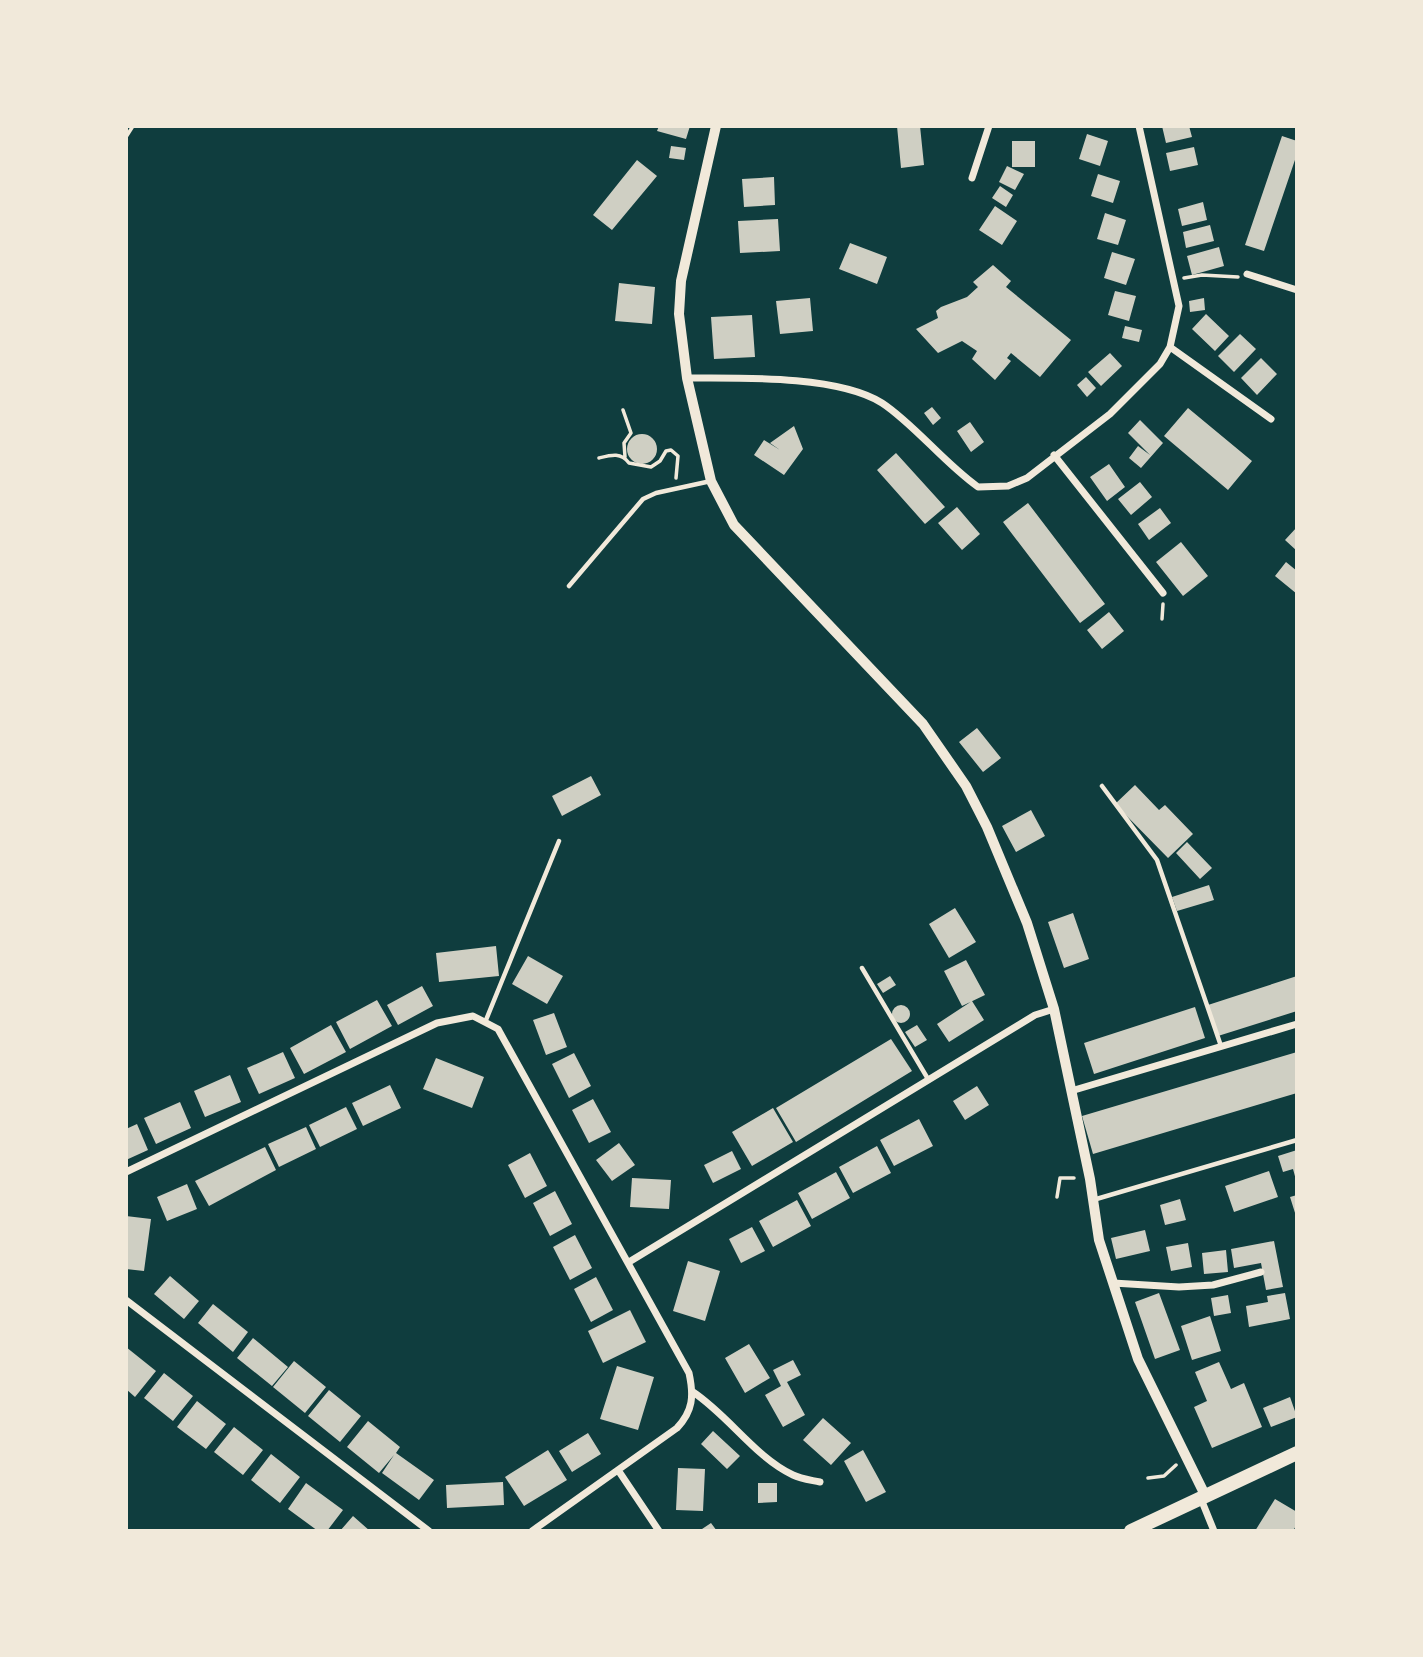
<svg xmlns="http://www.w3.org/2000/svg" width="1423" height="1657" viewBox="0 0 1423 1657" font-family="Helvetica,sans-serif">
<rect width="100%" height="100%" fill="#0f3d3e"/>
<path fill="#cfcfc3" d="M659 126H690L686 139 657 131Z
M897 126H920L924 165 901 168Z
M1162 126H1189L1192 137 1166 143Z
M1087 134 1108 141 1100 166 1079 159Z
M1282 136 1297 141V154L1264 251 1245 245Z
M1012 141H1035V167H1012Z
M671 146 686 148 684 160 669 158Z
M1194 147 1198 165 1170 171 1166 153Z
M637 160 657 176 612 230 593 215Z
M1007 166 1024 174 1015 190 999 182Z
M1098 174 1120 181 1113 203 1091 196Z
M774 177 775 205 744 207 742 179Z
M1000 186 1013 195 1006 207 992 198Z
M1203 202 1207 220 1182 226 1178 209Z
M995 206 1017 221 1002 245 979 230Z
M1105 213 1126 220 1118 245 1097 239Z
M778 219 780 251 740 253 738 221Z
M1210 225 1214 241 1186 248 1183 232Z
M850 243 887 257 877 284 839 269Z
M1219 247 1224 266 1192 275 1187 256Z
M1112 252 1135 259 1126 285 1104 278Z
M993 265 1011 281 1006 287 1071 340 1040 377 1011 353 1007 358 1011 361 995 380 972 359 977 351 962 341 938 353 916 329 938 318 936 311 941 307 967 297 978 287 973 282Z
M619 283 655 287 652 324 615 321Z
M1115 291 1136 296 1129 321 1108 315Z
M810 298 813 331 780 334 776 301Z
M1204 298 1205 310 1190 312 1189 301Z
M1206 314 1229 336 1215 351 1192 329Z
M752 315 755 357 714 359 711 317Z
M1125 326 1142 330 1139 342 1122 338Z
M1240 334 1256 349 1234 372 1218 356Z
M1110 353 1122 366 1101 386 1088 372Z
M1261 358 1277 374 1257 395 1241 378Z
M1086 377 1096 388 1087 397 1077 385Z
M932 407 941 418 933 425 924 413Z
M1188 408 1252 461 1228 490 1164 436Z
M1140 420 1163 443 1141 468 1129 458 1138 446 1150 455 1128 433Z
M970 422 984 442 971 452 957 431Z
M794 426 803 449 784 475 754 455 764 440 780 450 770 443Z
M627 449a15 15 0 1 1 30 0a15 15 0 1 1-30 0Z
M896 453 945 507 925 524 877 470Z
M1109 464 1125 487 1107 501 1090 477Z
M1140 482 1152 497 1131 515 1118 499Z
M1028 503 1105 604 1080 623 1003 522Z
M957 507 980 534 962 550 938 523Z
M1160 508 1171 523 1149 540 1138 524Z
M1297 527V551L1285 540Z
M1181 542 1208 576 1183 596 1156 562Z
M1286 562 1297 571V594L1275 576Z
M1109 612 1124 631 1102 649 1087 630Z
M977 728 1001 758 983 772 959 742Z
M591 776 601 795 562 816 552 796Z
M1135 785 1159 810 1165 805 1193 834 1168 858 1115 804Z
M1031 810 1045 836 1016 852 1002 826Z
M1187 842 1212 868 1200 879 1176 853Z
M1209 885 1214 900 1177 911 1172 897Z
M955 908 976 942 949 958 929 924Z
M1073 913 1089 959 1064 968 1048 922Z
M496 946 499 976 439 982 436 953Z
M528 956 563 976 547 1004 512 984Z
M966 960 985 995 962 1006 944 971Z
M890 976 896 985 883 993 877 984Z
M1297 976V1011L1218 1036 1208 1005Z
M422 986 433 1006 398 1025 387 1005Z
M377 1000 392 1026 350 1049 336 1022Z
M972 1001 984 1020 949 1042 937 1024Z
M892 1014a9 9 0 1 1 18 0a9 9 0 1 1-18 0Z
M1195 1007 1205 1038 1094 1074 1084 1043Z
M554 1013 567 1047 546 1055 533 1020Z
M331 1025 346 1052 304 1074 290 1048Z
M917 1025 927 1040 915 1047 905 1032Z
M891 1039 912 1071 796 1142 776 1108Z
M283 1052 295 1078 259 1094 247 1068Z
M1297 1052V1093L1093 1154 1082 1116Z
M574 1053 591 1086 569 1098 552 1064Z
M436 1058 484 1077 472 1108 423 1089Z
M230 1075 241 1102 205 1117 194 1091Z
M390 1085 401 1108 363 1126 352 1103Z
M977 1086 989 1105 965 1120 953 1101Z
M593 1099 611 1132 589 1143 572 1110Z
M180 1102 191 1128 156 1144 144 1118Z
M346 1107 357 1129 320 1147 309 1125Z
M773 1108 793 1142 752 1166 732 1132Z
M919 1119 933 1146 894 1166 880 1140Z
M137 1124 148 1150 126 1160V1129Z
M306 1127 316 1149 279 1167 268 1144Z
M619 1143 635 1165 612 1181 596 1160Z
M877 1146 891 1173 853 1193 839 1167Z
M265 1147 276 1170 209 1206 195 1181Z
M1297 1150V1180H1296L1293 1169 1283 1172 1278 1156Z
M732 1151 741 1169 713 1183 704 1165Z
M530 1153 547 1186 525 1198 508 1165Z
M1269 1171 1278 1197 1234 1212 1225 1186Z
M836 1172 850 1198 812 1219 798 1193Z
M632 1178 671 1180 669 1209 630 1207Z
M187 1184 197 1209 167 1221 157 1197Z
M555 1191 572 1224 550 1236 533 1203Z
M1297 1195V1216H1296L1290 1197Z
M1180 1199 1186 1220 1165 1225 1160 1205Z
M797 1200 811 1226 773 1247 759 1221Z
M126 1216 151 1219 144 1271 126 1269Z
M752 1227 765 1251 741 1263 729 1239Z
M1145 1230 1150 1251 1116 1259 1111 1238Z
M575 1235 592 1268 570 1280 553 1247Z
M1274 1241 1283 1287 1266 1290 1261 1263 1234 1268 1231 1249Z
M1188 1243 1192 1267 1171 1271 1166 1247Z
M1226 1250 1228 1272 1204 1274 1202 1253Z
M688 1261 720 1271 705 1321 673 1311Z
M170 1276 199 1301 184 1319 154 1294Z
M596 1277 613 1310 591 1322 574 1289Z
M1159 1293 1180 1350 1155 1359 1135 1302Z
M1285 1293 1290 1319 1249 1327 1246 1306 1268 1302 1267 1296Z
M1228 1295 1231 1313 1214 1316 1211 1298Z
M213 1304 248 1332 233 1352 198 1323Z
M630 1310 646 1342 603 1363 588 1331Z
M1210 1316 1221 1351 1192 1360 1181 1326Z
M253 1338 288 1367 272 1386 237 1358Z
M749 1344 770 1378 745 1393 725 1358Z
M126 1347 156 1371 135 1397 126 1389Z
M793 1360 801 1375 787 1382 805 1415 783 1427 765 1395 781 1386 773 1370Z
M294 1361 326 1387 305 1413 273 1387Z
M1219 1362 1231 1389 1244 1383 1262 1427 1212 1448 1194 1407 1207 1401 1195 1372Z
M617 1366 654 1377 638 1430 600 1419Z
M164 1373 193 1396 173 1421 144 1398Z
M329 1390 361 1416 340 1442 308 1416Z
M1290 1397 1297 1417 1271 1427 1263 1408Z
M197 1401 226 1424 206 1449 177 1427Z
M823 1418 851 1443 831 1465 803 1440Z
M368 1421 400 1447 396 1453 434 1480 419 1500 382 1473 394 1455 379 1473 347 1447Z
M234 1427 263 1450 243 1475 214 1452Z
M713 1431 740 1456 727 1469 701 1444Z
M588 1433 601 1454 572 1472 559 1451Z
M548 1450 567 1480 524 1506 505 1477Z
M863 1450 886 1492 866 1502 844 1461Z
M271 1454 300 1477 280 1503 251 1480Z
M678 1468 705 1469 703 1511 676 1510Z
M503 1482 504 1505 447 1508 446 1485Z
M306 1483 343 1510 327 1531H318L288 1509Z
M758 1483H777V1502L758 1503Z
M1275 1499 1297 1512V1524L1293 1531H1255Z
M353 1516 370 1531H340Z
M711 1523 717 1531H699Z"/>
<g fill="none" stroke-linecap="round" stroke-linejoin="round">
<path stroke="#f1e9da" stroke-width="3.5" d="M126 137 133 126
M1184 278 1202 275 1238 277
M623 410 631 433 624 443 625 457
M599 458C611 455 621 452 629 463L651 467 660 461 666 451 671 450 678 456 676 478
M1162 619 1163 604
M1057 1197 1060 1178H1074
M1148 1478 1164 1476 1176 1465"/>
<path stroke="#f1e9da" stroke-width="4.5" d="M569 586 643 499 656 493 711 481
M1102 786 1157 860 1221 1046
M862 968 928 1079
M486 1020 559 841
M1093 1200 1297 1140"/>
<path stroke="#f1e9da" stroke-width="7" d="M972 178 989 126
M1247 274 1297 290
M1170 347 1271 419
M687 378C738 378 838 375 882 403 914 424 944 463 978 487L1008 486 1027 478 1110 414 1160 364 1170 347 1179 306 1139 126
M1054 455 1163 593
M1071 1091 1297 1024
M126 1172 437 1023 473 1016 498 1029 689 1373C694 1396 693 1411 677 1428L532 1531
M629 1262 1035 1015 1054 1009
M1113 1283 1179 1287 1213 1285 1261 1272
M126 1300 429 1531
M693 1392C729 1416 755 1457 793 1475 801 1479 811 1480 820 1482
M618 1470 659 1531
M1201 1499 1214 1531"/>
<path stroke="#f1e9da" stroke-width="10" d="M716 126 681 281 679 314 687 378 711 481 734 525 923 724 966 786 987 827 1027 923 1054 1009 1090 1179 1099 1240 1138 1359 1206 1497"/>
<path stroke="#f1e9da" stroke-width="14" d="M1131 1531 1297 1453"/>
</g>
<rect width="1423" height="1657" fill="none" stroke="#f1e9da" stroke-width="256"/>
</svg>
